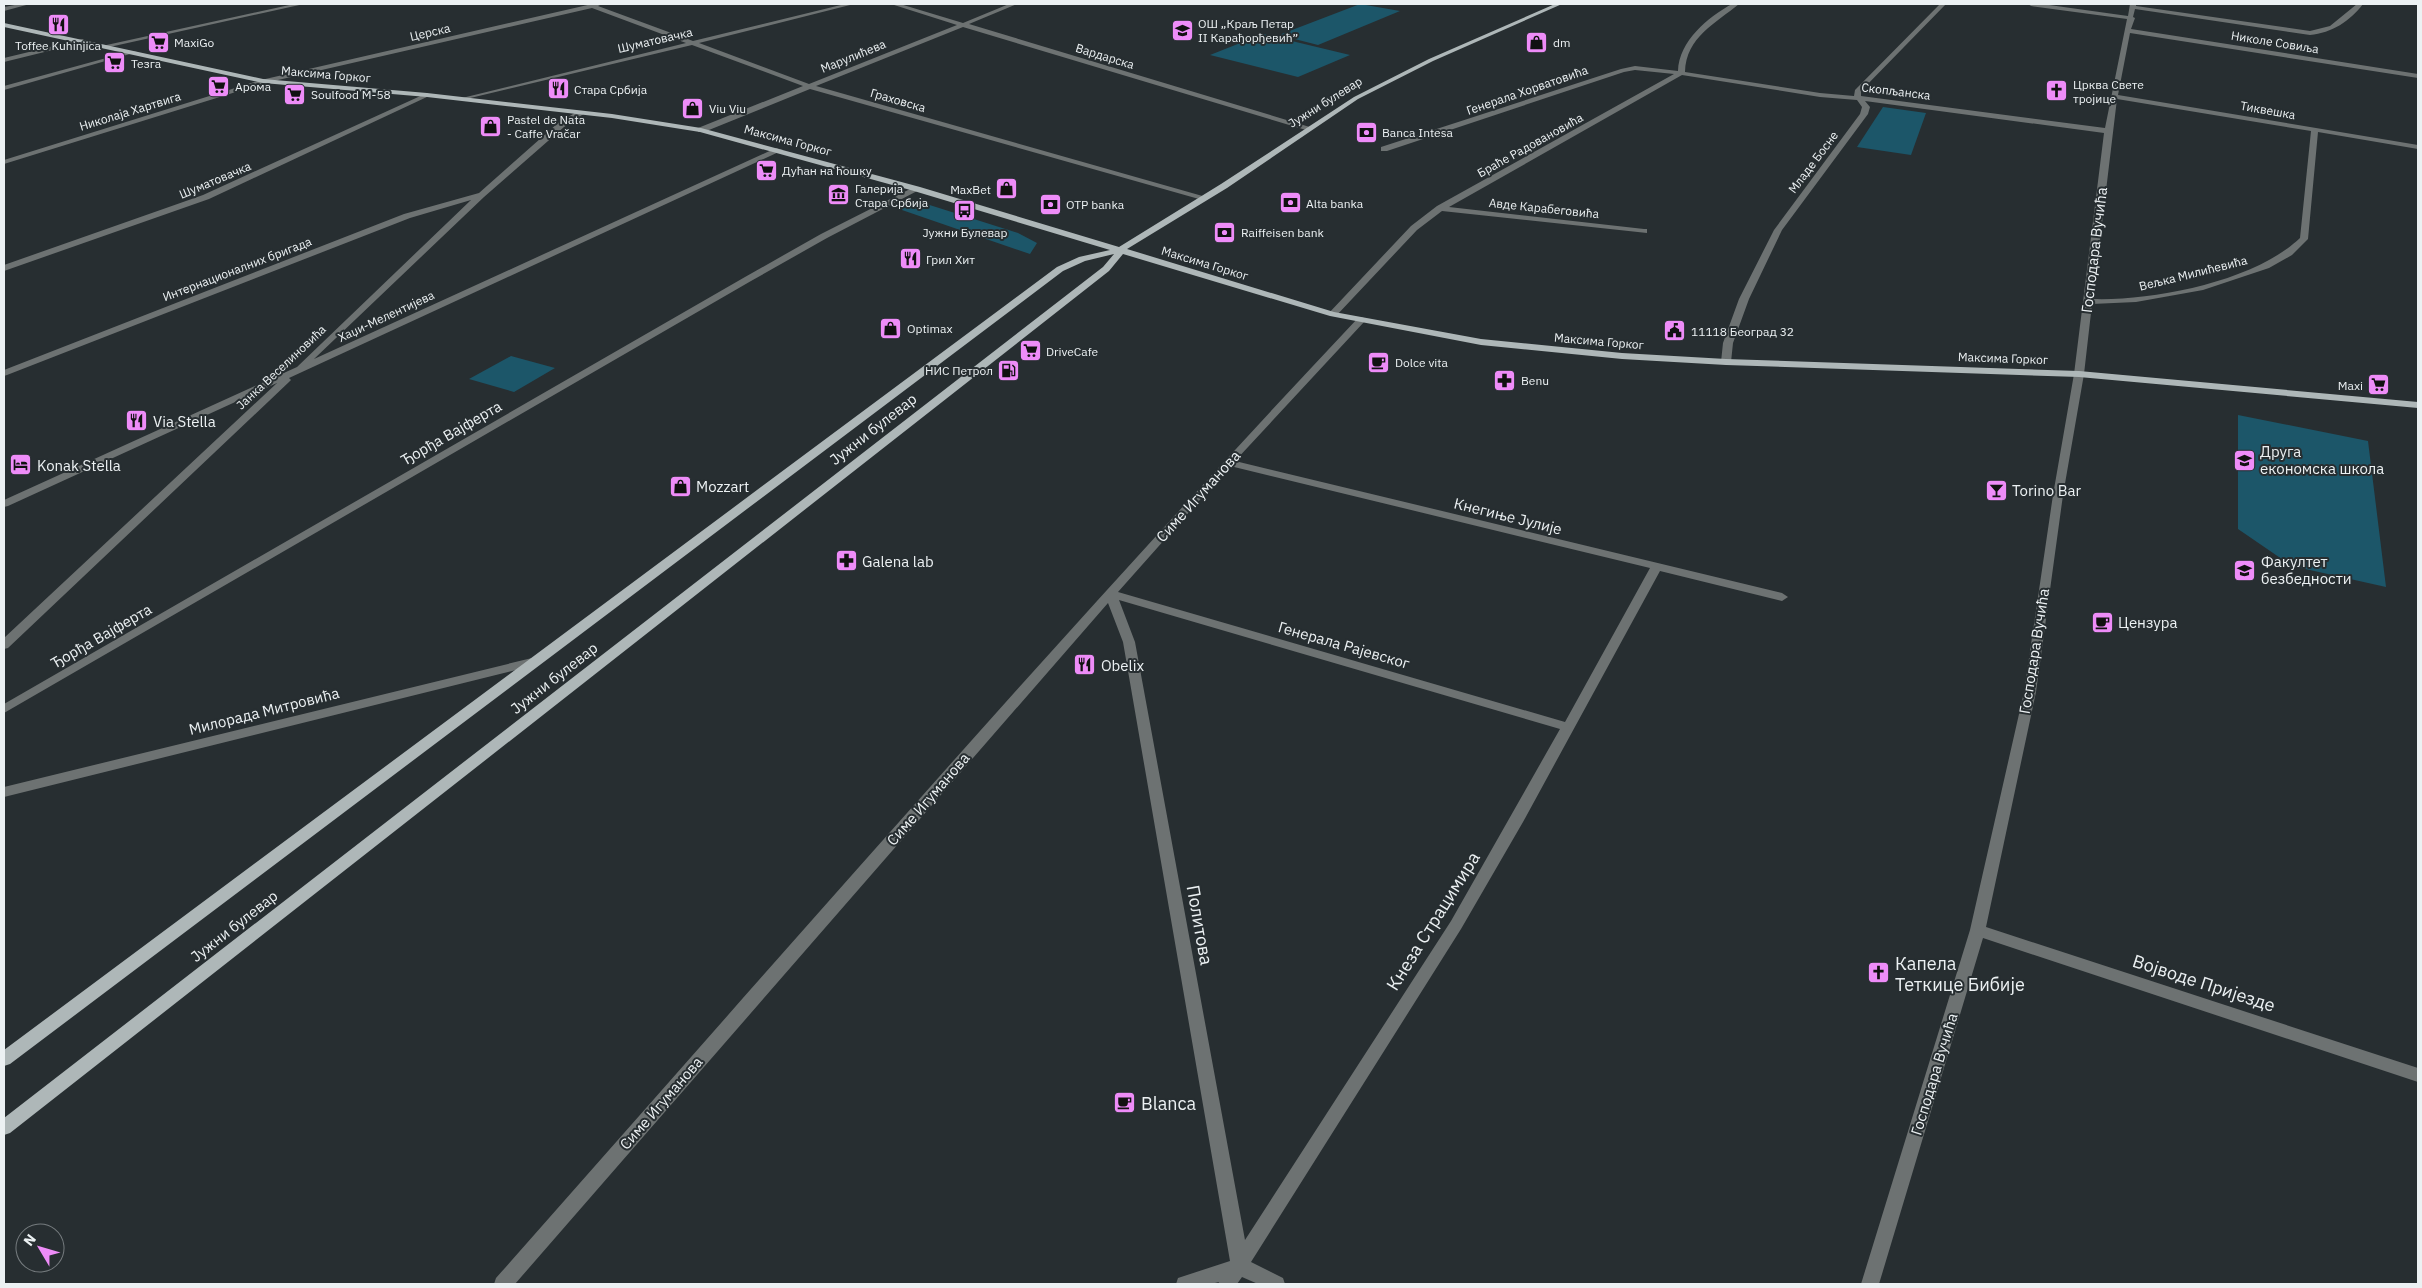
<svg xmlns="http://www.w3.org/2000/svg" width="2422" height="1288" viewBox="0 0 2422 1288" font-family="'IBM Plex Sans',sans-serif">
<rect width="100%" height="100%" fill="#272e31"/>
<path fill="#1c5669" d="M1360 4 1400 11 1318 45 1279 35Z
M1263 34 1350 55 1298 77 1210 55Z
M1883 107 1926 113 1911 155 1857 147Z
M917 201 1018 233 1037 243 1030 254 902 210 905 205Z
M511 356 555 368 514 392 469 379Z
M2238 415 2368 441 2386 587 2292 566 2238 529Z"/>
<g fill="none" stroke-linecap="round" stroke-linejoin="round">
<path fill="#6d7272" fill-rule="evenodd" d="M20 4H30L4 11V7Z
M294 4H304L105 48 102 46Z
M592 4H602L598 6 693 41 845 4H854L699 43 809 84 957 25 891 4H900L963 23 1009 4H1017L969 24 1313 128 1306 130 963 27 816 86 1206 197V201L810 89 704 132H698V128L803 86 692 45 462 100V98L686 43 592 8 265 83 4 164V160L261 80Z
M1732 4H1739C1716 23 1686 37 1685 72L1820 93 1854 96 1855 90 1940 4H1946L1861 91V96L2105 128 2127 19 2031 6 2028 4H2042L2128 16 2130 4H2136V6L2310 31 2330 26 2357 4H2363C2350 21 2332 33 2310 35L2135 9 2133 17 2135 18 2131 29 2418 74V78L2130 33 2118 95 2418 145V149L2318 132 2308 239 2292 255 2269 268 2203 290 2136 302 2092 304 2084 374 2063 495 2036 692 1986 927 2418 1068V1082L1983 938 1879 1284H1861L1970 930 2024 692 2053 495 2074 374 2104 133 1865 101 1870 107 1868 114 1782 230 1749 299 1733 343 1731 362 1726 365 1721 362 1723 343 1739 299 1774 230 1860 114 1862 107 1857 100 1820 97 1682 75 1449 207 1644 229H1647V233L1442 211 1417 230 1336 316 1328 314 1411 226 1437 206 1674 74 1635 70 1624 72 1387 151H1381V147L1621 69 1635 66 1678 71C1679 41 1708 17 1732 4ZM2117 99 2311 131 2300 238C2255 281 2154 301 2093 299Z
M83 39 85 42 4 62V58Z
M132 51 137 52 4 90V86Z
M427 93 430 95 429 96 209 199 4 271V265L203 195Z
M578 111 585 113 564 127 484 197 314 359 776 148 783 150 289 378 291 380 289 382 8 648 4 649V638L277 383 8 506 4 507V500L297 367 471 200 410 218 7 375 4 376V370L404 214 479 193 558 123Z
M914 187 921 189 827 238 751 281 4 713V704L745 277 821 234Z
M1361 317 1364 318V322L1235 461 1782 593 1788 597 1782 601 1660 571 1523 822 1461 929 1251 1262 1283 1278 1285 1284H1258L1242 1277 1237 1284H1218L1219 1282 1211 1284H1176L1178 1278 1230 1261 1123 642 1108 603 515 1284H494L496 1278C781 956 1063 631 1358 318ZM1230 466 1650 568 1565 722 1118 592ZM1119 600 1560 729 1451 921 1245 1240 1135 642Z
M532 658 538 662 536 665 4 797V787Z"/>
<path fill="#aeb7b8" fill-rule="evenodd" d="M1555 4H1562L1433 61 1358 99 1227 188 1127 249 1334 312 1481 339 1622 353 1726 359 2079 371 2418 402V408L2079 377 1726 365 1622 359 1481 345 1330 316 1123 254 1109 271 10 1133 4 1135V1118L1103 267 1114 254 1085 261 1063 271 10 1064 4 1066V1050L1057 267 1079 257 1110 250 914 191 700 132 612 118 427 97 263 83 4 27V23L263 79 427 93 612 114 701 128 920 187 1119 247 1221 184 1354 97 1429 59Z"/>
</g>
<defs>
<symbol id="restaurant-square" viewBox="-11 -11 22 22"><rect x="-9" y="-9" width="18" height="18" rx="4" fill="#ee8cf8" stroke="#272e31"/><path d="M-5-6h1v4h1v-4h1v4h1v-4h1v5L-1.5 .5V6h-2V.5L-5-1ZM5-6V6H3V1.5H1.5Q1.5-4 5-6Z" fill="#111"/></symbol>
<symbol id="school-square" viewBox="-11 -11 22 22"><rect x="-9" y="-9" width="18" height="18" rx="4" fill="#ee8cf8" stroke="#272e31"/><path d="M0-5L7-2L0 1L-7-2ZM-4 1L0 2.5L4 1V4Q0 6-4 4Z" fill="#111"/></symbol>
<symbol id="supermarket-square" viewBox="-11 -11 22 22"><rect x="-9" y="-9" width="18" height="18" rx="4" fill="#ee8cf8" stroke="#272e31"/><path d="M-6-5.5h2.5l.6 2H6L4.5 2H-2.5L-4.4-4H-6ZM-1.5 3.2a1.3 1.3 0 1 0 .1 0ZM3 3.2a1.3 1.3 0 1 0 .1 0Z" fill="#111"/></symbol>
<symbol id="shop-square" viewBox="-11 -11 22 22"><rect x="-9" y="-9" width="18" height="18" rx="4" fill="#ee8cf8" stroke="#272e31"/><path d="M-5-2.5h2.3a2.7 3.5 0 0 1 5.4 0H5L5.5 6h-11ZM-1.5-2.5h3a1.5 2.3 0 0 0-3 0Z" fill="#111"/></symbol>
<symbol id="church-square" viewBox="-11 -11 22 22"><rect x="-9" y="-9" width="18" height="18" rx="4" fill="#ee8cf8" stroke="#272e31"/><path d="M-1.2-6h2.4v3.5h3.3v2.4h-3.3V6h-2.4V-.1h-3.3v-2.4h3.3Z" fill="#111"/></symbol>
<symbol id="bank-square" viewBox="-11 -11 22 22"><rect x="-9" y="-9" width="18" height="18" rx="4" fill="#ee8cf8" stroke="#272e31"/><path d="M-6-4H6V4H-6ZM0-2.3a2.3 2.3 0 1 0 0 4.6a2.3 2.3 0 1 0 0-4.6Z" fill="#111"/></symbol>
<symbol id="museum-square" viewBox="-11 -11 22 22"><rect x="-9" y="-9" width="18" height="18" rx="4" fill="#ee8cf8" stroke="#272e31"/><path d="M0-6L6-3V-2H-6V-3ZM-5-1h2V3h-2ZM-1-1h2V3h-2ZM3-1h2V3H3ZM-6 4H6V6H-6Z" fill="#111"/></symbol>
<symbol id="bus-square" viewBox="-11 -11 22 22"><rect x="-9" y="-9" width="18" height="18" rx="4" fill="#ee8cf8" stroke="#272e31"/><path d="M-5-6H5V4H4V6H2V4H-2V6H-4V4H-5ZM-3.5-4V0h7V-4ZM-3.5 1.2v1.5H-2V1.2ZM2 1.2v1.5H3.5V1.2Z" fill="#111"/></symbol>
<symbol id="civic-square" viewBox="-11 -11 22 22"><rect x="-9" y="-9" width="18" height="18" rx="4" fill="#ee8cf8" stroke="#272e31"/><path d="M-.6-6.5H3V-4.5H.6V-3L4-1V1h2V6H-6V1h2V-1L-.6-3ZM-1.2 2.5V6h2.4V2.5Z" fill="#111"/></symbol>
<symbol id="cafe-square" viewBox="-11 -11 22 22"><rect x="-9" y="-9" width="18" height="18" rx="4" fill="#ee8cf8" stroke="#272e31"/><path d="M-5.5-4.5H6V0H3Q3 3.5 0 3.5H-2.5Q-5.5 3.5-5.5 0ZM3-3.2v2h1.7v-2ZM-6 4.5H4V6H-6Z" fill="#111"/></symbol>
<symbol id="fuel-square" viewBox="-11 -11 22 22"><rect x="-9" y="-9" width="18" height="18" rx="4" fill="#ee8cf8" stroke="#272e31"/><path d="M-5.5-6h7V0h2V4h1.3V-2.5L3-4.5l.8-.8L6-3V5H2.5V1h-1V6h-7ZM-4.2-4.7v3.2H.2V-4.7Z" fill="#111"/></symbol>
<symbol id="pharmacy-square" viewBox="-11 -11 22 22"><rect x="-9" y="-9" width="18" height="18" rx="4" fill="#ee8cf8" stroke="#272e31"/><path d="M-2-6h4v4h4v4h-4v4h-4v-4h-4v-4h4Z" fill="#111"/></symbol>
<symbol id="hotel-square" viewBox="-11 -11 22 22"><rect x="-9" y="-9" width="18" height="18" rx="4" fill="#ee8cf8" stroke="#272e31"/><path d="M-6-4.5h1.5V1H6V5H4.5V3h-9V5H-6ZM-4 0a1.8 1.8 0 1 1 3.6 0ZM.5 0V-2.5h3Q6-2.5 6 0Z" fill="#111"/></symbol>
<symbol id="bar-square" viewBox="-11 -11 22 22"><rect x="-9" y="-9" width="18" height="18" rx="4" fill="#ee8cf8" stroke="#272e31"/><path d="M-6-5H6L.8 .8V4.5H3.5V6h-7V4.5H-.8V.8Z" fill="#111"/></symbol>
<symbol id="university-square" viewBox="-11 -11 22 22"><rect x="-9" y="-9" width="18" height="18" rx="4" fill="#ee8cf8" stroke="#272e31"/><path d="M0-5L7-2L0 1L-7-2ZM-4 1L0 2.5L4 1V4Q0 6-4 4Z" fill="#111"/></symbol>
</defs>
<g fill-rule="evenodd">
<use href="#restaurant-square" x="46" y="12" width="25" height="25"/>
<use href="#school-square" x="1170" y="18" width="25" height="25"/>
<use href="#supermarket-square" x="146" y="30" width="25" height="25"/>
<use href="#shop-square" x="1524" y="30" width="25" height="25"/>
<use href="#supermarket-square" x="102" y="50" width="25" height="25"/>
<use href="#supermarket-square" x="206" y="74" width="25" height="25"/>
<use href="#restaurant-square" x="546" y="76" width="25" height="25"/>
<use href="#church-square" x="2044" y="78" width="25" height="25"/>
<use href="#supermarket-square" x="282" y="82" width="25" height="25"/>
<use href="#shop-square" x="680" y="96" width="25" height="25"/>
<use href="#shop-square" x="478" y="114" width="25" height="25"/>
<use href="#bank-square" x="1354" y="120" width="25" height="25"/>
<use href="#supermarket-square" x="754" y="158" width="25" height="25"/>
<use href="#shop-square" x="994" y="176" width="25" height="25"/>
<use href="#museum-square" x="826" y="182" width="25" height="25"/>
<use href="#bank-square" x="1278" y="190" width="25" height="25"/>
<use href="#bank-square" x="1038" y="192" width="25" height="25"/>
<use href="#bus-square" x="952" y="198" width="25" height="25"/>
<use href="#bank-square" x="1212" y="220" width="25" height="25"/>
<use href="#restaurant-square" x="898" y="246" width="25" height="25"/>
<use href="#shop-square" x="878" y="316" width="25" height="25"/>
<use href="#civic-square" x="1662" y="318" width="25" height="25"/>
<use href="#supermarket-square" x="1018" y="338" width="25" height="25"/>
<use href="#cafe-square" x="1366" y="350" width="25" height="25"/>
<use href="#fuel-square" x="996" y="358" width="25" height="25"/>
<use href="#pharmacy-square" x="1492" y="368" width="25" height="25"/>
<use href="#supermarket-square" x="2366" y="372" width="25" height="25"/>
<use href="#restaurant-square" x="124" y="408" width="25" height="25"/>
<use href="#school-square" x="2232" y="448" width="25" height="25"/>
<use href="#hotel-square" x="8" y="452" width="25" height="25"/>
<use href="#shop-square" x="668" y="474" width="25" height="25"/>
<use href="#bar-square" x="1984" y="478" width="25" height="25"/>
<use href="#pharmacy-square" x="834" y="548" width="25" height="25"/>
<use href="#university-square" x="2232" y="558" width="25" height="25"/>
<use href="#cafe-square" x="2090" y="610" width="25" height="25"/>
<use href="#restaurant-square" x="1072" y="652" width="25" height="25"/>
<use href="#church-square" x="1866" y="960" width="25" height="25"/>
<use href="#cafe-square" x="1112" y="1090" width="25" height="25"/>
</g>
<g text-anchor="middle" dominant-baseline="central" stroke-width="4" stroke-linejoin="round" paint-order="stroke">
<g font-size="12" fill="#ecf1f3" stroke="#272e31" text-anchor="start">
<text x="1198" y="23">ОШ „Краљ Петар<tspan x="1198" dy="14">II Карађорђевић”</tspan></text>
<text x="174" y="42">MaxiGo</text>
<text x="1553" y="42">dm</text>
<text x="58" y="45" text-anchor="middle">Toffee Kuhinjica</text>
<text x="131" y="63">Тезга</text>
<text x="2073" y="84">Црква Свете<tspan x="2073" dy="14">тројице</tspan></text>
<text x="235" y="86">Арома</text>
<text x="574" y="89">Стара Србија</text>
<text x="311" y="94">Soulfood M-58</text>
<text x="709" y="108">Viu Viu</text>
<text x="507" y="119">Pastel de Nata<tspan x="507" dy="14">- Caffe Vračar</tspan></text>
<text x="1382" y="132">Banca Intesa</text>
<text x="782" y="170">Дућан на ћошку</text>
<text x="855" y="188">Галерија<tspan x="855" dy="14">Стара Србија</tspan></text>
<text x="991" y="189" text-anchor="end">MaxBet</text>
<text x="1306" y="203">Alta banka</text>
<text x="1066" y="204">OTP banka</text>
<text x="965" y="232" text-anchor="middle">Јужни Булевар</text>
<text x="1241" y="232">Raiffeisen bank</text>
<text x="926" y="259">Грил Хит</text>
<text x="907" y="328">Optimax</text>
<text x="1691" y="331">11118 Београд 32</text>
<text x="1046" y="351">DriveCafe</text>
<text x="1395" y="362">Dolce vita</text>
<text x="993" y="370" text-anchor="end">НИС Петрол</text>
<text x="1521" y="380">Benu</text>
<text x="2363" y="385" text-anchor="end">Maxi</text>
</g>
<g font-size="12" fill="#ecf1f3" stroke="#272e31">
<text transform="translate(430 32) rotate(-13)">Церска</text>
<text transform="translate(655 40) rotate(-13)">Шуматовачка</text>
<text transform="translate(2275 42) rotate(9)">Николе Совиља</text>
<text transform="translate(853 56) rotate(-22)">Марулићева</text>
<text transform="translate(1105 56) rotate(17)">Вардарска</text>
<text transform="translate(326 74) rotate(5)">Максима Горког</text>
<text transform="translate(1527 90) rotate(-19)">Генерала Хорватовића</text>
<text transform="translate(1896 91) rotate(7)">Скопљанска</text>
<text transform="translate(898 100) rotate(16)">Граховска</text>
<text transform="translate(1325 102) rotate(-32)">Јужни булевар</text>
<text transform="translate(2268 110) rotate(10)">Тиквешка</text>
<text transform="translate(130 111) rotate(-17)">Николаја Хартвига</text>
<text transform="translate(788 140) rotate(15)">Максима Горког</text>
<text transform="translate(1530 145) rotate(-29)">Браће Радовановића</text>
<text transform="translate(1813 162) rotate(-53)">Младе Босне</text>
<text transform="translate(215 180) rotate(-23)">Шуматовачка</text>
<text transform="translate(1544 208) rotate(6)">Авде Карабеговића</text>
<text transform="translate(1205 263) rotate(17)">Максима Горког</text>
<text transform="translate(237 269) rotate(-21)">Интернационалних бригада</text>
<text transform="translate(2193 273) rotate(-14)">Вељка Милићевића</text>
<text transform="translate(386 316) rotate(-25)">Хаџи-Мелентијева</text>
<text transform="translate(1599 341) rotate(5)">Максима Горког</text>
<text transform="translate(2003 358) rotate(2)">Максима Горког</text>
<text transform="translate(281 367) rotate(-43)">Јанка Веселиновића</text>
</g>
<g font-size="15" fill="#ecf1f3" stroke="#272e31">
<text transform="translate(2094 250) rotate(-83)">Господара Вучића</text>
<text transform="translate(873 429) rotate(-38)">Јужни булевар</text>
<text transform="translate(451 433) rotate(-30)">Ђорђа Вајферта</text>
<text transform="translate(1198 496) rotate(-48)">Симе Игуманова</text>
<text transform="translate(1508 516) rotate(14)">Кнегиње Јулије</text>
<text transform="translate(101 636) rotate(-30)">Ђорђа Вајферта</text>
<text transform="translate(1344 645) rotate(16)">Генерала Рајевског</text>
<text transform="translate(2034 651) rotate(-81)">Господара Вучића</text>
<text transform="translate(554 678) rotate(-38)">Јужни булевар</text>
<text transform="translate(264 711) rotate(-14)">Милорада Митровића</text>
<text transform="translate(928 799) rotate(-49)">Симе Игуманова</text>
<text transform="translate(234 926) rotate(-38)">Јужни булевар</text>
<text transform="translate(1934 1074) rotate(-73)">Господара Вучића</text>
<text transform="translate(661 1103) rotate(-49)">Симе Игуманова</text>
</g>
<g font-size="15" fill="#ecf1f3" stroke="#272e31" text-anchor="start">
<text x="153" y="421">Via Stella</text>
<text x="2260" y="451">Друга<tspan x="2260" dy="17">економска школа</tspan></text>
<text x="37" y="465">Konak Stella</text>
<text x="696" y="486">Mozzart</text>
<text x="2012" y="490">Torino Bar</text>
<text x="862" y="561">Galena lab</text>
<text x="2261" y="561">Факултет<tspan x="2261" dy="17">безбедности</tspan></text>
<text x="2118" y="622">Цензура</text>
<text x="1101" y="665">Obelix</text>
</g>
<g font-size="18" fill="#ecf1f3" stroke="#272e31">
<text transform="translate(1433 921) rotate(-58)">Кнеза Страцимира</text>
<text transform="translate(1200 925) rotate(80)">Политова</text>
<text transform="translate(2204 983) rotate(18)">Војводе Пријезде</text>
</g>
<g font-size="18" fill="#ecf1f3" stroke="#272e31" text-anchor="start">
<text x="1895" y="963">Капела<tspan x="1895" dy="21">Теткице Бибије</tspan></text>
<text x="1141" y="1103">Blanca</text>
</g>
</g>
<rect width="2422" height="1288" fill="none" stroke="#ecf1f3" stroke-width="10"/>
<g transform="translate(40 1248) rotate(308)"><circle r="24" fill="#272e31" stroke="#767c7f"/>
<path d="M0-4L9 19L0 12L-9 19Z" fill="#ee8cf8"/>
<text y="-8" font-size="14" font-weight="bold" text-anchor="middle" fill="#ecf1f3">N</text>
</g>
</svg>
